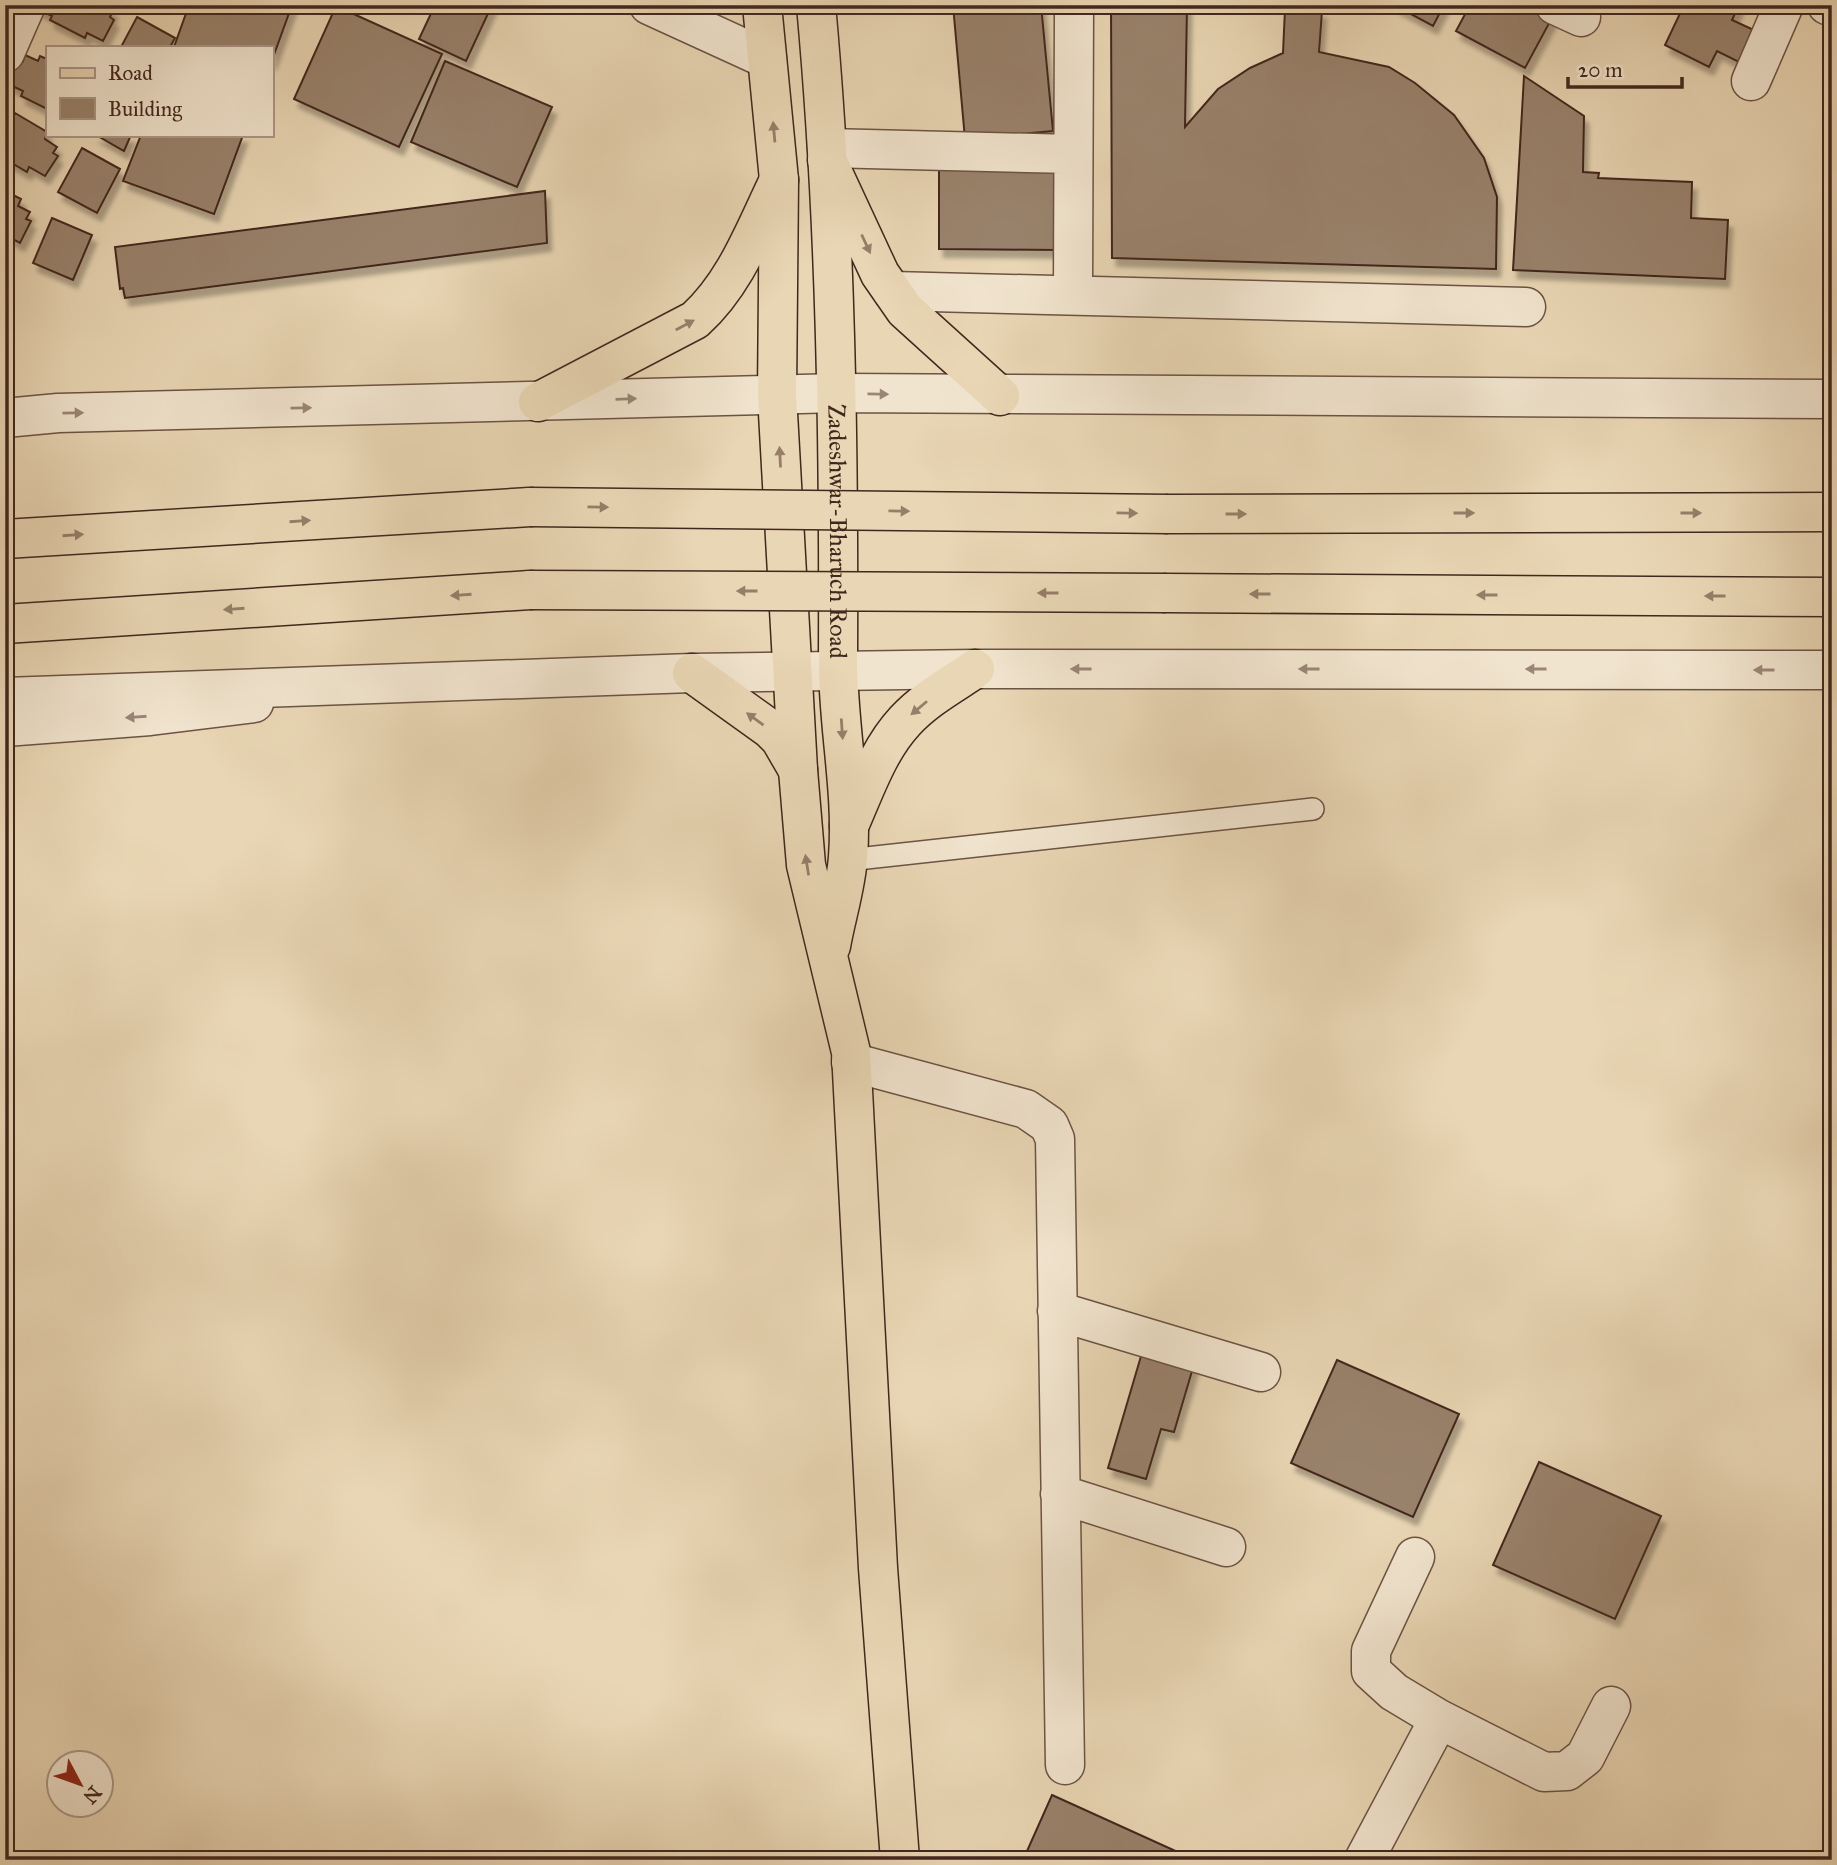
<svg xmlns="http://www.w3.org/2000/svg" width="1837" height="1865" viewBox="0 0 1837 1865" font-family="'IM FELL Great Primer',serif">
<defs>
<filter id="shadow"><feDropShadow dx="4.5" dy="8" stdDeviation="2" flood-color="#0004"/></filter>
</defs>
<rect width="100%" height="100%" fill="#e9d6b4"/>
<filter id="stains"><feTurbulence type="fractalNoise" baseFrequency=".00286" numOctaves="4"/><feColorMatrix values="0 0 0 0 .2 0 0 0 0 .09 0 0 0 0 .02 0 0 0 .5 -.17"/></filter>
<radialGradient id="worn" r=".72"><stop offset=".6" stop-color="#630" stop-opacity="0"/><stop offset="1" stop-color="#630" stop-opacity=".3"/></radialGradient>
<path fill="#99826c" stroke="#42271e" stroke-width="2" filter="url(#shadow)" d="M37 5H103L113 10 110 17 114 20 103 41 87 33 85 38 50 20 52 16 36 8Z
M189 5H292L271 63V47H174Z
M435 5H492L466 61 419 39Z
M953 5H1041L1053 131 965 139Z
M1111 5H1187L1185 127 1218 89 1250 68 1283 53 1285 9 1322 11 1319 52 1389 67 1415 83 1454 115 1484 158 1497 197 1496 269 1112 258Z
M1394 5H1444L1433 26Z
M1470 5H1533L1553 16 1525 68 1456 31Z
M1684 5H1739L1732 20 1756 31 1741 63 1717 51 1709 67 1665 45Z
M336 6 442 54 399 147 294 99Z
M137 17 175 38 170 47H121Z
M25 55 38 61 40 56 47 59V109L21 96 23 91 6 83 19 58 23 61Z
M445 61 552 107 517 187 411 142Z
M1524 76 1584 116 1583 172 1599 173 1598 178 1692 182 1691 218 1728 220 1725 279 1513 270Z
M15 113 47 132 45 139 57 147 53 153 58 156 45 176 29 167 27 172 5 159V115L12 119Z
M96 135H131L124 151Z
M141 135H243L214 214 123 181Z
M82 148 120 169 97 213 58 192Z
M939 167H1059L1058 250 939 249Z
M5 191 21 199 18 206 30 212 26 219 31 221 20 243 5 235Z
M545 191 547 243 125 298 123 288 120 289 115 247Z
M52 218 92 235 73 280 33 263Z
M1144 1346 1195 1361 1174 1432 1161 1429 1146 1479 1108 1468Z
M1337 1360 1459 1414 1413 1517 1291 1463Z
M1539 1462 1661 1516 1615 1619 1493 1565Z
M1052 1795 1191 1858 1190 1860H1023Z"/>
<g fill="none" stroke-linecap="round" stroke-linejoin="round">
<defs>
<path id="service" d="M848 860 1313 809"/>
<path id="minor" d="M649 5 767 59
M1555 5 1581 17
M1827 5 1832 7
M5 53 26 5
M1751 81 1784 5
M827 148 1072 154
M892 291 1526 307
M1073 295 1074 5
M5 727 150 716 254 703
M851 1062 1026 1109 1049 1125 1055 1139 1065 1765
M1057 1311 1261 1372
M1060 1494 1226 1547
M1415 1557 1371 1651V1671L1394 1692 1439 1719 1544 1772 1567 1771 1585 1757 1611 1706
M1364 1860 1439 1719"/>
<path id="tertiary" d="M5 418 58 413 839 393 1832 399
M5 697 692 673 975 669 1832 670"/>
<g id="primary">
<path d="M762 5 779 180 777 395 798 770 806 865 851 1052 878 1568 900 1860"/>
<path id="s1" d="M816 5C836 223 839 443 838 662 838 727 853 792 848 857 846 887 836 917 831 946"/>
</g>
<path id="trunk" d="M827 160 880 274 905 310 1000 396
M538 402 695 320C736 283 755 229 779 180
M1168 514 1832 512
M5 539 530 507
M1166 593 1832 597
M5 624 530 590
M692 673 770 729 780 739 798 770
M849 826C865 790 878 750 905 721 924 700 951 685 975 669"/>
</defs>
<use href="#service" stroke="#6c5344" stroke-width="24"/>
<use href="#minor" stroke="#6c5344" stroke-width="41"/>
<use href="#tertiary" stroke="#6c5344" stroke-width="41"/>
<use href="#primary" stroke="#42271e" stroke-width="41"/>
<use href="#trunk" stroke="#42271e" stroke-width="41"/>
<use href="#service" stroke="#f1e4ce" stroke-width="21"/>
<use href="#minor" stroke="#f1e4ce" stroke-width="38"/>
<use href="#tertiary" stroke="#f1e4ce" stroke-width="38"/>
<use href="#primary" stroke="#e9d6b4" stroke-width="38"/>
<use href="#trunk" stroke="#e9d6b4" stroke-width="38"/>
<defs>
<path id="trunk-bridge" d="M530 507 1168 514
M530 590 1166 593"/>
</defs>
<use href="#trunk-bridge" stroke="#42271e" stroke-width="41" stroke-linecap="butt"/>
<use href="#trunk-bridge" stroke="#e9d6b4" stroke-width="38"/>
</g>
<defs><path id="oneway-solid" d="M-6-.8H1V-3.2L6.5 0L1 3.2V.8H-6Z" transform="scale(1.75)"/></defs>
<g fill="#967e69">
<use href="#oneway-solid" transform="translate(774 132) rotate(-95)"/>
<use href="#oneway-solid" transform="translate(866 244) rotate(65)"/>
<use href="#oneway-solid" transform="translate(685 325) rotate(-28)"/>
<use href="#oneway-solid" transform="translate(780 457) rotate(-93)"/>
<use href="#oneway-solid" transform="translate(598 507) rotate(1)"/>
<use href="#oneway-solid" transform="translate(899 511) rotate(1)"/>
<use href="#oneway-solid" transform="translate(1127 513) rotate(1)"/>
<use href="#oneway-solid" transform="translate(1464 513)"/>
<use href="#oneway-solid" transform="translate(1691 513)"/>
<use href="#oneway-solid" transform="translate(1236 514)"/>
<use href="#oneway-solid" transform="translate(300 521) rotate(-4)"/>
<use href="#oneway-solid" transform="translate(73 535) rotate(-4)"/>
<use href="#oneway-solid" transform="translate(747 591) rotate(-180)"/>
<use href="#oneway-solid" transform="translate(1048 593) rotate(-180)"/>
<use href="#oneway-solid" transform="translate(1260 594) rotate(-180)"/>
<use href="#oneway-solid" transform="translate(461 595) rotate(176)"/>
<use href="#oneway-solid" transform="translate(1487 595) rotate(-180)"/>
<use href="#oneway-solid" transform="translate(1715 596) rotate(-180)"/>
<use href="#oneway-solid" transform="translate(234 609) rotate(176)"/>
<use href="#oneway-solid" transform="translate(919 708) rotate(140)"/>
<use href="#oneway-solid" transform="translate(755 719) rotate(-144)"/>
<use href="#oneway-solid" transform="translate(842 729) rotate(86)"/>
<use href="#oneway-solid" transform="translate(807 865) rotate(-99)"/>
</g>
<g fill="#9a8676">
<use href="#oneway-solid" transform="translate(878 394) rotate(1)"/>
<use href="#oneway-solid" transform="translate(626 399) rotate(-2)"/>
<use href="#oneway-solid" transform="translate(301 408) rotate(-1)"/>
<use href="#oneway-solid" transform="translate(73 413) rotate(-1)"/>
<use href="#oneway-solid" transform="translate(1081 669) rotate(-180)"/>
<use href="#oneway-solid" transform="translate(1309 669) rotate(-180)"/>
<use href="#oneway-solid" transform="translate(1536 669) rotate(-180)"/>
<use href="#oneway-solid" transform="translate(1764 670) rotate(-180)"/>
<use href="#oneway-solid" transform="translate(136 717) rotate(176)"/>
</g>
<g text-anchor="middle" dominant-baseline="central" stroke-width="5" stroke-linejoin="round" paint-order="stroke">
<g font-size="24" fill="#42271e" stroke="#f1e4ce">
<text stroke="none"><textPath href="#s1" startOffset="527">Zadeshwar-Bharuch Road</textPath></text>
</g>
</g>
<rect width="1837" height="1865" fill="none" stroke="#e9d6b4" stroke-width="28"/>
<rect x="7" y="7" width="1823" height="1851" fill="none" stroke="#42271e" stroke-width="3.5"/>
<rect x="14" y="14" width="1809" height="1837" fill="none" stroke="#42271e" stroke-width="2"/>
<rect x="46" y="46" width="228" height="91" fill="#f1e4ce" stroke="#ab9888" stroke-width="2"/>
<rect x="60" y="68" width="35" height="10" fill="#e9d6b4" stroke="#ab9888" stroke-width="2"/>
<text x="108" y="80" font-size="21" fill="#42271e">Road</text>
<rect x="60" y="98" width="35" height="21" fill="#99826c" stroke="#ab9888" stroke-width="2"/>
<text x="108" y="116" font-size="21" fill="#42271e">Building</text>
<g transform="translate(80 1784) rotate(131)"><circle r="33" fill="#f1e4ce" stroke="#ab9888" stroke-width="2"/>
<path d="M0-5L12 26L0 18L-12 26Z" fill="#8f2418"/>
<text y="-10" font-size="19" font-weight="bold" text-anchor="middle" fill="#42271e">N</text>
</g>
<path d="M1568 77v10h114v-10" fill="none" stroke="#42271e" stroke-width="3.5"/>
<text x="1578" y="77" font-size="21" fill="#42271e" stroke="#f1e4ce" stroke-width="5" paint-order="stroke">20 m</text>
<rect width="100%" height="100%" filter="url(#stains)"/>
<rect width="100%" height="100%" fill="url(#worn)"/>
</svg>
